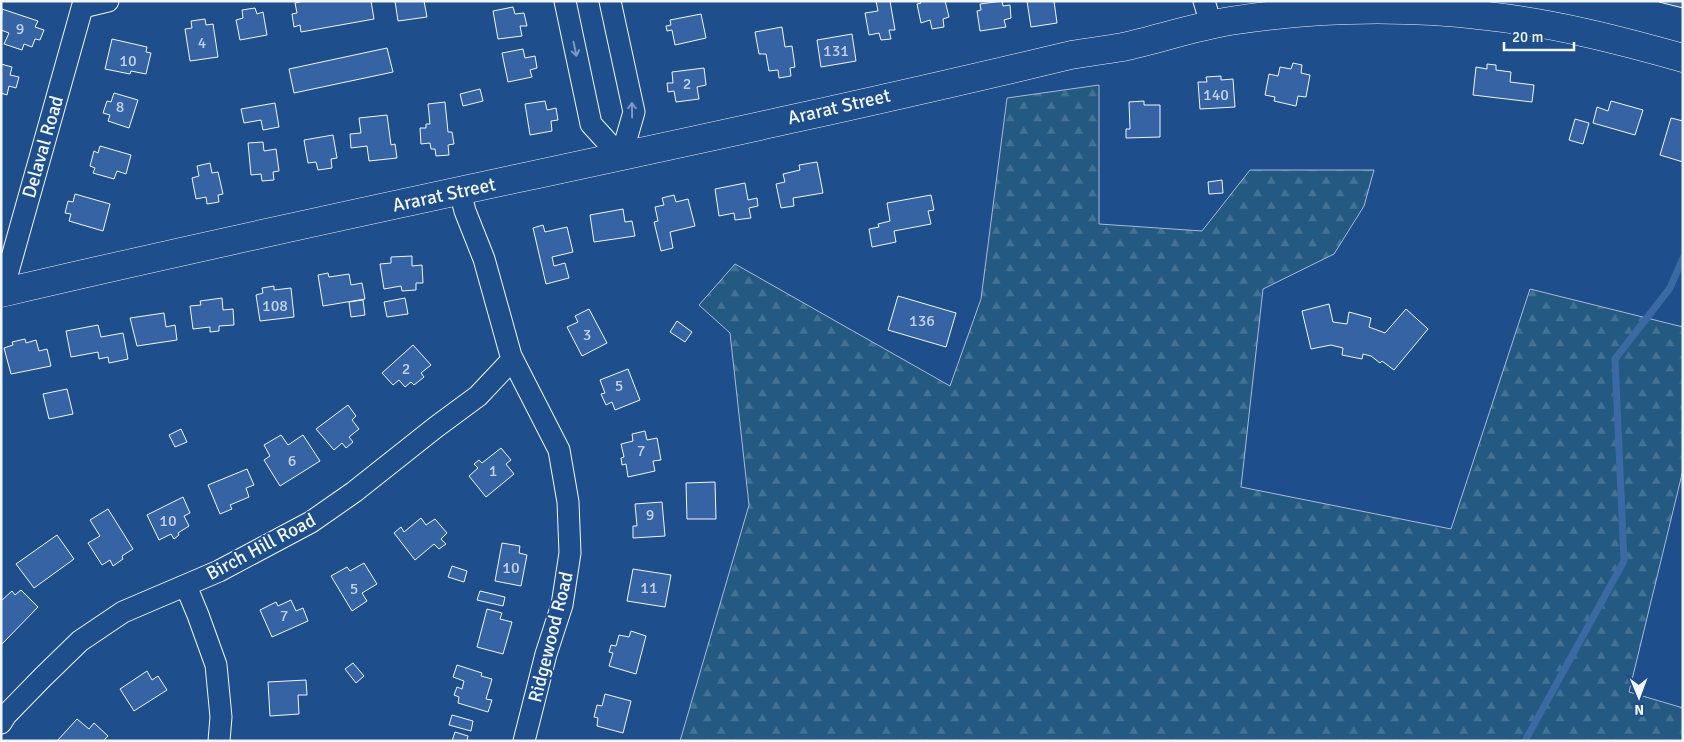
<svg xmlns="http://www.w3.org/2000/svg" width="1684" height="742" viewBox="0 0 1684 742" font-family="Signika,sans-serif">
<defs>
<pattern id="forest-firs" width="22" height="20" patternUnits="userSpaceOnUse" patternTransform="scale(1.25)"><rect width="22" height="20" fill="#245a82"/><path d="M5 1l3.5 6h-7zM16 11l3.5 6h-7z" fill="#447295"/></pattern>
</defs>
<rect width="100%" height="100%" fill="#1f4e8c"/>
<path fill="url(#forest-firs)" stroke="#a8bbd7" d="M1099 85V224L1202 231 1250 170H1374L1364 206 1334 254 1263 289 1241 487 1451 529 1530 289 1683 327V470L1629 692 1683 708V741H680L749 505 730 333 699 305 735 264 950 386 981 299 1007 98Z"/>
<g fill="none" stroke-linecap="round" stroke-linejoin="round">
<path stroke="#3b69a3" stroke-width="7" d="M1525 741 1624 561 1615 359 1670 288 1683 258"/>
</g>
<path fill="#3563a3" stroke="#f2f6ff" d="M303 1H371L374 19 301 32 300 25 294 27 292 14 297 13 295 3Z
M395 1H424L427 17 398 21Z
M876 1H890L895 30H889L891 39 881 40 879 33 869 35 865 13 878 11Z
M920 1H945L949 17 943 19 944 27 932 29 930 20 921 23 917 4 921 3Z
M1002 1 1003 6 1010 5 1011 18 1004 20 1006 27 980 31 977 11 981 10 980 4Z
M1027 1H1054L1057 23 1031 27Z
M1683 1V8L1659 2V1Z
M513 7 515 14 524 13 527 26H520L522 36 498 39 493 11Z
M255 8 257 14 263 12 267 35 240 40 236 20 243 18 242 10Z
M2 9 38 21 35 27 44 30 40 40 35 39 32 47 24 44 22 50 4 44 9 33 1 30Z
M701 14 706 38 675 45 672 30 667 31 666 26 671 25 670 20Z
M205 19 206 25 213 24 218 57 190 61 185 29 192 28 191 21Z
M782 27 785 47 792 46 795 67 790 68 791 76 779 78 778 70 769 71 766 54H759L755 32Z
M852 34 856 61 821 67 817 40Z
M112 39 147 47 146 52 151 53 146 74 131 71 130 74 105 69Z
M387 48 393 72 294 93 289 69Z
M523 49 525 58 535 56 537 68 530 70 532 77 508 82 502 53Z
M1293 63 1302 65 1301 73 1310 75 1306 97 1298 96 1296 106 1274 101 1275 97 1265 95 1269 74 1278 76 1280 67 1291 69Z
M1 64 12 67 10 75 19 77 16 88 9 86 7 95 1 93Z
M1487 64 1496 65V70L1511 72 1510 82 1534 85 1532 102 1473 95 1476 67 1487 69Z
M704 68 706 85 697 87 699 99 676 102 674 91 668 92 667 83H673L672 72Z
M1221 76V80L1233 79 1235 107 1200 109 1198 82H1207L1206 77Z
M480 89 483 101 463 106 460 94Z
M114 93 138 100 129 128 108 121 110 115 103 113 107 101 111 102Z
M545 101 547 110 556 108 558 120 551 121 552 131 530 135 525 104Z
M1144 101V105H1160V137L1126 138V129H1130L1129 102Z
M1611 101 1643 110 1635 135 1593 123 1597 107 1608 111Z
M445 102 448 132H452L454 144 448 145 449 155 436 156 435 149H431L430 143 421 144 420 128H426V124H430L428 104Z
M275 103 279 127 263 130 261 120 244 123 241 109Z
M387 115 391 145 395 144 397 158 369 161 367 146 351 148 350 134 361 133 359 118Z
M1671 118 1683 121V162L1660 155Z
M1575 119 1589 123 1583 144 1569 140Z
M333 135 337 158 331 159 332 168 318 170 316 162 308 163 304 140Z
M263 142 264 151 276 149 279 171 273 172 274 180 262 181 261 174 251 175 248 143Z
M100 146 131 155 126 174 117 171 114 179 93 173 95 168 90 166 94 151 98 153Z
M817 162 823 193 793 198 794 206 781 208 776 184 785 182 783 174 800 170 799 165Z
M210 163 212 173 218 172 223 194 218 195 219 202 207 204 206 197 196 199 192 178 199 176 197 166Z
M1222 180 1223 193 1209 194 1208 182Z
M745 183 748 200 757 198 758 206 749 208 751 218 735 220 734 213 719 216 715 189Z
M75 194 110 204 103 231 69 221 71 214 65 213 68 201 73 202Z
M674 195 676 202 688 199 695 226 670 232 673 248 661 251 654 222 658 221 655 207 664 205 662 198Z
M931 195 934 210 928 211 931 224 894 231 896 242 872 247 869 229 879 227 878 224 890 221 887 203Z
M623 209 625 222 632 221 635 236 594 242 590 215Z
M543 225 545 232 567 227 573 252 552 257 554 266 565 263 569 278 546 284 533 228Z
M412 256V266L422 265 423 283H416V290L402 291 401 286 384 289 380 264 391 263V257Z
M328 273 329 277 349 274 351 285 362 283 365 299 323 306 318 275Z
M274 286V290L291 288 294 317 260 321 256 295 263 293 262 288Z
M898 296 956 313 946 347 888 330Z
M222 298 223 310 233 309 234 325 219 326V331L210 332V327L193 329 190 306 201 305 200 301Z
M405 298 408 314 387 317 384 302Z
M363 300 365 315 351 317 349 302Z
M1329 304 1333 322 1347 324 1349 312 1371 318 1369 327 1385 333 1406 309 1428 329 1394 370 1382 361 1380 363 1371 356 1363 354 1362 359 1342 355 1343 348 1331 345 1311 349 1302 311Z
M589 309 607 343 582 356 567 327 578 322 575 316Z
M164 313 166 327 175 325 177 340 137 346 130 318Z
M677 321 692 332 685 342 670 332Z
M98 325 101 337 123 333 128 359 109 363 108 357 99 359 98 352 71 357 66 331Z
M25 339 26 343 36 340 39 351 47 349 51 366 11 374 4 348 13 345 12 342Z
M413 345 431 365 421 373 424 377 414 385 411 382 405 387 399 380 393 385 382 373Z
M628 369 640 400 615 410 612 402 606 405 601 394 605 393 600 380Z
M67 389 73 414 49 419 43 394Z
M348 405 356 416 352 420 359 429 349 437 353 442 346 448 342 443 334 450 316 429Z
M181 429 187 442 175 447 169 435Z
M645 431 647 440 657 438 661 460 653 461 655 471 628 477 626 464 622 465 621 458 624 457 621 444 633 441 632 434Z
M281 435 288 445 303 435 320 461 280 486 264 460 270 456 264 445Z
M501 448 511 460 506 464 514 474 486 497 469 476 478 468 474 464 479 460 482 463Z
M247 469 254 485 246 488 249 497 230 505 232 509 220 514 208 485Z
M715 482 716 519H687L686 483Z
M183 497 190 513 184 516 189 526 178 533 179 535 174 539 171 534 159 540 147 515Z
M662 502 665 536 633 538V526H637L635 504Z
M108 509 133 549 122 556 123 559 113 566 110 560 102 565 88 543 100 536 90 520Z
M421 518 426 525 435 519 447 533 441 539 446 544 439 549 434 544 415 560 394 533 401 527 404 532Z
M57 535 74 559 34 588 16 564Z
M502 543 520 546 519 553 527 555 521 586 495 581Z
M364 563 377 584 362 593 367 601 352 611 331 576 347 567 350 571Z
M452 566 467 571 464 582 448 577Z
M633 569 671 575 665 607 627 601Z
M21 590 38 607 1 645V601L12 591 15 595Z
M480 591 505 597 503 606 477 600Z
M291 600 296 611 303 608 308 621 272 637 260 610 276 602 278 606Z
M487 609 502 613 500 619 512 622 503 654 477 647Z
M631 631 646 636 636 674 609 666 613 653 609 652 611 645 616 646 619 635 629 637Z
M353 663 364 676 356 683 345 669Z
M457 665 482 673 481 676 492 679 486 699 492 700 488 712 458 703 459 697 454 695 457 687 462 689 464 681 453 677Z
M147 671 152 680 158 676 167 690 134 711 120 689Z
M306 680 307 695H298L299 714 270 716 268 682Z
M605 694 631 701 623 733 597 726 598 718 594 717 597 705 602 706Z
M452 715 473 721 471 731 449 725Z
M77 719 89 729 94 723 108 736 103 741H57Z
M455 732 468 736 467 741H452Z"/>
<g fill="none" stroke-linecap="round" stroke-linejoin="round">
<defs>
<path id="street" d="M565 1 591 124 621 157
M610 1 634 112 621 157
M1204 1 1211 24
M83 7 108 1
M460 191 465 211 484 259 511 356 559 450 568 502 570 553 562 605 546 654 524 741
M2 293 84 1
M186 586 198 615 216 665 221 717 219 741
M1 723 6 715 43 677 80 641 123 612 219 571 311 522 354 492 436 427 478 396 512 360 511 356"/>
<path id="secondary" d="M1 293C357 209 716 140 1071 55 1088 52 1106 50 1123 47 1159 39 1194 27 1230 21 1314 8 1402 6 1487 16 1553 23 1619 40 1683 58"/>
</defs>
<use href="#street" stroke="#f2f6ff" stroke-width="23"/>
<use href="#secondary" stroke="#f2f6ff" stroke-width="29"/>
<use href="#street" stroke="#1f4e8c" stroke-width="21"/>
<use href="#secondary" stroke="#1f4e8c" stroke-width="28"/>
</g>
<defs><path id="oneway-shaft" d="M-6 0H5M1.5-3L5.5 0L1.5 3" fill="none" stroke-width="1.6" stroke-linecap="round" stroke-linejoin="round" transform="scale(1.25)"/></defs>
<g stroke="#7e9ac0">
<use href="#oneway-shaft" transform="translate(575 49) rotate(78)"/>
<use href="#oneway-shaft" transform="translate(632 110) rotate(-91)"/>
</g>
<g text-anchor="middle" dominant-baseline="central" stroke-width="4" stroke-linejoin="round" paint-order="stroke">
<g font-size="16" fill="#c3d1e8">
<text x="20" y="29">9</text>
<text x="202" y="43">4</text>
<text x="836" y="51">131</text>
<text x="128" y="61">10</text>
<text x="687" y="84">2</text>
<text x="1216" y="95">140</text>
<text x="120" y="107">8</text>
<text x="275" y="306">108</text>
<text x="922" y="321">136</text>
<text x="587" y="335">3</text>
<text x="406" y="369">2</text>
<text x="619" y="386">5</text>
<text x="641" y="451">7</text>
<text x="292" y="461">6</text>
<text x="493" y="471">1</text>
<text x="650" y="515">9</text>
<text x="168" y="521">10</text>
<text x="511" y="568">10</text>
<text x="649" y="588">11</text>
<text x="354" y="589">5</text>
<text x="284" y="616">7</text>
</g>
<g font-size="19" fill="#f2f6ff" stroke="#1f4e8c">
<text transform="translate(839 107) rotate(-13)">Ararat Street</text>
<text transform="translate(43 147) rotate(-74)">Delaval Road</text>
<text transform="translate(444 195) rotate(-12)">Ararat Street</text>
<text transform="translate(261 547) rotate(-28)">Birch Hill Road</text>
<text transform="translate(551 637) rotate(-76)">Ridgewood Road</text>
</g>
</g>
<rect width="1684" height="742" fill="none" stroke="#f2f6ff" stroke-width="5"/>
<g transform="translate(1639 697) rotate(179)" stroke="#1f4e8c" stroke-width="4" paint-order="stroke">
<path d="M0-4L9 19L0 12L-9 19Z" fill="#f2f6ff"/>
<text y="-8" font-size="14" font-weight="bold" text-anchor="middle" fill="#f2f6ff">N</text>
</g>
<path d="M1504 42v8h70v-8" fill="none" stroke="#f2f6ff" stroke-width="2.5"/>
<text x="1512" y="42" font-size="15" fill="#f2f6ff" stroke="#1f4e8c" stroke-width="4" paint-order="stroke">20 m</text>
</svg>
